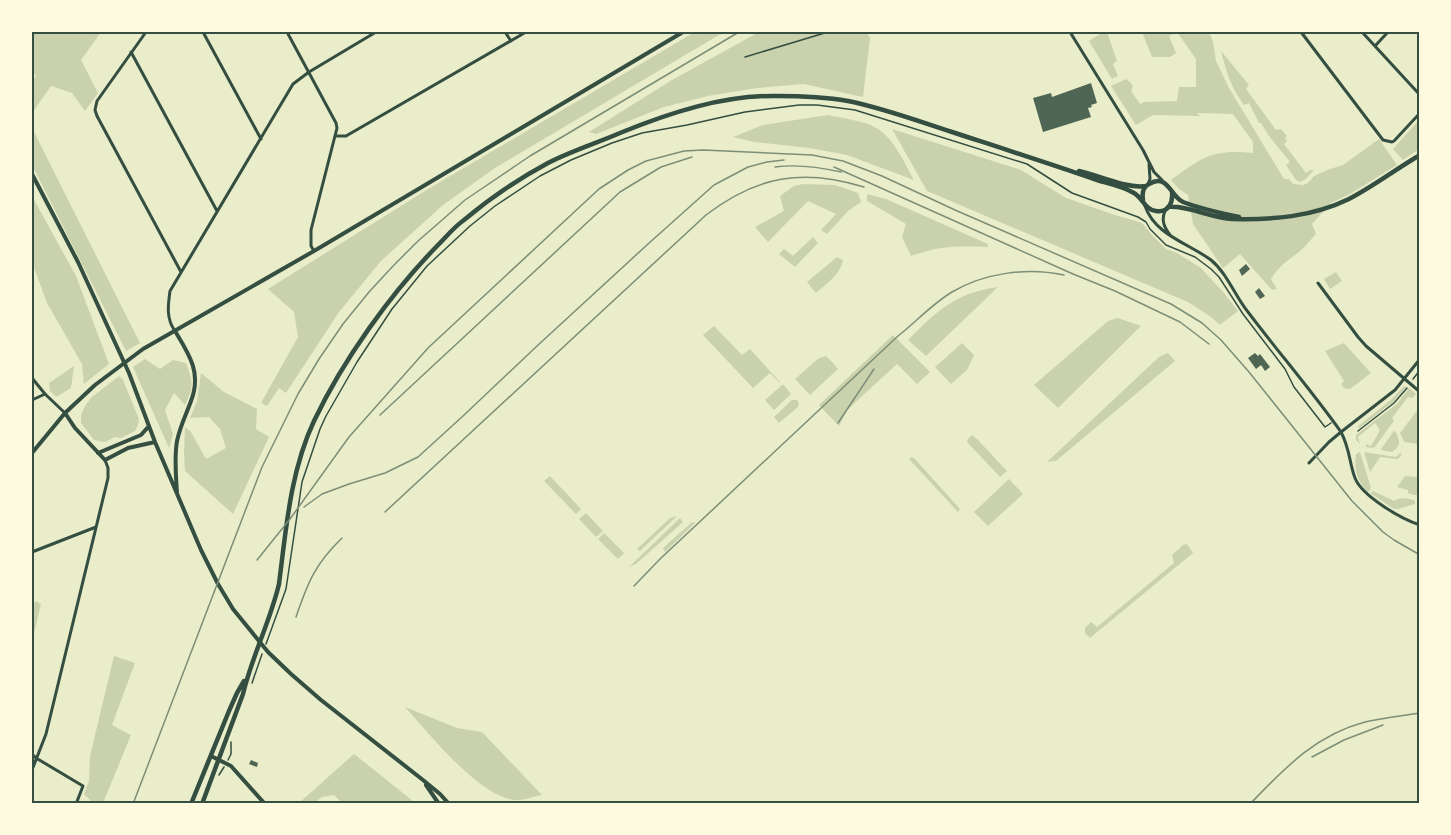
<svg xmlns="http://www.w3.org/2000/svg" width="1451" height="835" viewBox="0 0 1451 835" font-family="'PT Sans Narrow',sans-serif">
<rect width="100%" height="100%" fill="#e9edc9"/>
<path fill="#cad2ad" d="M32 32H101L81 60 98 93 85 111 72 93 51 86 32 113V82L36 75 32 72Z
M695 32H724L495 168 443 205 381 261 339 312 286 393 279 388 267 406 261 403 298 337 294 312 268 289 433 186Z
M759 32H831L832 34 839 32H866L870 38 863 97 804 84 757 88 708 96 664 107 596 134 589 132 672 80Z
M1103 32H1107L1117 61 1113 64 1118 76 1112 79 1089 41Z
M1142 32H1209L1213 42 1216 61 1229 88 1284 179H1289L1293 184 1303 185 1308 183 1314 176 1327 170 1343 165 1379 139 1397 165 1350 194 1331 203 1312 224 1316 234C1310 240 1305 247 1299 252 1288 260 1278 267 1271 279L1277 289 1272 290 1240 254 1223 268 1193 224 1188 195 1179 189 1171 180C1203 157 1212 149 1253 153V142L1233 114 1197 113 1200 116 1153 115 1136 125 1111 86 1126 79 1130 82 1133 86 1131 91 1140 104 1144 102 1177 101 1179 87H1196V59L1177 32 1169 36 1176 53 1170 57H1152Z
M1221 51 1249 85 1246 89 1276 130 1281 129 1287 136 1285 138 1287 141 1284 144 1306 173 1310 170H1314L1306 179 1300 182 1296 180 1286 165 1290 162 1269 136 1261 123H1259L1249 103 1244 105C1231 88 1226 71 1221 51Z
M828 115C844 119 864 120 878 129 894 139 905 164 914 180L847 155 809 148 754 142 733 137 763 125Z
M1419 120V149L1403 160 1393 149Z
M32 128 140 343 126 351 32 165Z
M892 129 1021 170 1066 198 1112 214 1142 223 1151 234 1166 249 1177 253 1201 268 1224 293 1238 311 1220 325 1211 317 1188 302 927 191Z
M803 184 835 185 858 193 861 202 849 210 827 234 821 230 836 214 808 201 768 242 755 227 784 211 780 196 794 186Z
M867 194 886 199 988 244V247C956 246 942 245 911 256L902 237 906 224 867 201Z
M32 196 76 276 109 364 84 384 82 364 47 303 32 262Z
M813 237 818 243 795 267 779 254 784 249 793 256Z
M837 257 843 260C841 274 826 284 816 293L807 282Z
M1336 272 1342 281 1330 289 1324 279Z
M998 287 926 356 908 340C937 311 955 293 998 287Z
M1118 318 1141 326 1058 408 1034 385 1108 321Z
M714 326 742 355 750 349 780 382V383L770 373 753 388 703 335Z
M893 335 930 372 917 384 897 364 847 410 839 426 819 405Z
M962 343 974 355 967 370 951 384 935 367Z
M1344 343 1371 373 1350 389 1344 388 1341 384 1344 381 1325 351Z
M1168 353 1175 361 1056 461 1047 462 1159 357Z
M826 356 833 363 838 369 810 395 795 379 819 358Z
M145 359 160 369 173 360 186 363C193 383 194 386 185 405L174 393 165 410 173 434 169 448 133 367Z
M74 366 71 388 56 397 50 391 49 383Z
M201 373 224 392 257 409 256 429 269 437 233 514 185 471 184 453 185 427 191 432 206 459 226 448 220 429 209 417 190 418 197 401Z
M119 376 123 380 139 419 138 425 135 431 121 438 115 437 105 442 94 440 81 423V415L85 406 92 397Z
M782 385H784L791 394 774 410 765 400Z
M1404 386 1406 387 1394 401 1361 427 1359 428 1357 427 1392 399Z
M1409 388 1416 394 1412 398 1408 397 1392 418 1394 420 1393 422 1375 447 1373 448 1366 447V444L1371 446 1380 430 1375 423 1358 437 1360 444 1356 440V435L1397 404Z
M792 400H797L799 404 798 407 779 423 774 417Z
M1419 408V444L1404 442 1400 433Z
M1394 431H1395C1400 441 1402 444 1392 452L1381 450V449Z
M972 435 978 440 1007 471 1000 477 968 443 967 440Z
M1360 452 1371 488 1368 492C1357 482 1354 468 1356 454Z
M1364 452 1396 457 1400 453 1402 454 1398 459 1380 457 1370 472Z
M911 457 914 458 960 509 958 512 909 459Z
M550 476 581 509 576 514 544 481Z
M1405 476 1419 477 1418 495H1414L1408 493V490L1397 487Z
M1009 479 1023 494 988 526 974 512Z
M1373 491 1394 501C1400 497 1409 498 1415 501V504L1398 509H1394L1370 493Z
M586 513 603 531 596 537 579 519Z
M677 516 640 551 637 549 670 518Z
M680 518 683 522 636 564 629 567Z
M693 522 695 523 665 552 663 548 691 523Z
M604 533 624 553 618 559 598 539Z
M1187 544 1193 553 1090 638 1085 633V628L1091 622 1097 627 1174 563 1172 555 1183 545Z
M36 601 41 604 32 642V606Z
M114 656 135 663 112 725 131 735 103 803H93L84 794 89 781 90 756Z
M405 707 457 728 482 732 542 795C534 796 526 800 519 800 483 802 428 732 405 707Z
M354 754 408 797 415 803H342L334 795 322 797 314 803H299Z"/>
<path fill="#4f6655" d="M1091 83 1097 103 1091 105 1092 107 1088 108 1091 117 1043 132 1033 98 1051 93 1052 97Z
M1246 264 1250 269 1242 276 1239 270Z
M1259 288 1265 296 1260 299 1255 292Z
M1255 353 1258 356 1260 354 1270 367 1265 371 1261 365 1256 369 1248 358Z
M251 760 258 763 257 767 249 764Z"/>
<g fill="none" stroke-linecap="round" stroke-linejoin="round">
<path stroke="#344e41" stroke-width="1.5" d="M745 57 828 32
M1413 379 1420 370
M1358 431 1394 403 1407 388
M266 644 286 589 302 482 320 429 326 416 357 362 392 309 427 266 470 226 495 206 540 176 571 160 612 143 642 133 687 125 745 112 799 105H817L855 110 1027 164 1072 193 1138 217 1146 222 1150 229 1166 245 1195 257 1211 269 1219 277 1243 314 1285 369 1294 387 1325 427 1331 423
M252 683 262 654
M228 760 231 754V742
M219 775 224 767"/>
<path stroke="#344e41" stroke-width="3" d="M146 32 97 101 95 110 97 116 181 272
M203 32 261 139
M287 32 336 123 337 128 311 230V246L314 251
M505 32 511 41
M1301 32 1383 140 1392 142 1394 141 1420 113
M1362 32 1420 95
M1375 46 1388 32
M131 52 217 211
M335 136H346L526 32
M1318 283 1358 337 1366 346 1420 392
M175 331C166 319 168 305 170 291L293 84 309 72 376 32
M32 378 45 394
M1309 463 1329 442 1341 432C1350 449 1349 462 1355 478 1362 496 1401 519 1420 525
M32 552 96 527
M32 754 36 758 83 786 76 804
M32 770 46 734 108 478V468L105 460"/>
<path stroke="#344e41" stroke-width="3" d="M1070 32 1143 150 1154 172 1162 180
M1148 184 1150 179 1149 164
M1145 206C1155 235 1188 243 1211 260 1227 273 1235 296 1248 312 1279 353 1312 391 1341 432L1395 390 1420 359
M1165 211C1161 220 1164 227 1170 235
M32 400 45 394 65 413"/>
<path stroke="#344e41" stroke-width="4" d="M32 174 78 262 129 373 155 442 201 550 218 584 233 609 268 652 291 674 321 700 423 780 440 794 449 804
M175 331C189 354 202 373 191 401 186 415 180 426 177 441 174 458 176 476 177 493
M65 413 75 428 105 460 128 448 155 442
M32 453 65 413 95 385 143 349 314 251 683 32
M98 453 141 435 149 426
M211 756 231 766 265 804
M426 785 439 804"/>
<path stroke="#344e41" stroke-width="4.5" d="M1079 171C1098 175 1126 189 1146 186
M1143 200C1142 194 1143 187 1149 184 1168 173 1170 196 1183 202 1201 209 1221 213 1239 217
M1168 207C1187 205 1211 218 1232 219 1272 220 1312 217 1349 199 1374 186 1396 169 1420 155
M191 804 229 711 237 693 244 681
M202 804 243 694C252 656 270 622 279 584 286 530 290 472 314 421 343 360 391 293 438 245 446 237 454 227 464 220 489 199 520 178 548 163 571 151 597 143 620 133 669 113 723 95 777 96 801 96 825 97 848 101 883 108 918 121 952 132 1001 148 1051 164 1100 181 1111 184 1124 187 1134 193 1143 198 1145 210 1156 211 1169 213 1173 202 1172 192"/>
<path stroke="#7c8e77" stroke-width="1.5" d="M775 167C797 164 819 167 841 172
M834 167 1073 274 1115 291 1180 322 1209 344
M380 415 620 192 661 167 692 157
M838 423 874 369
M304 507 322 494 349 484 385 473 418 457 463 416 537 346 648 244 714 185 748 167 767 162 784 160
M385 512 706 215C757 176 803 168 864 187
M257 560 290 519 349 437 428 348 599 189 628 170 646 161 684 151 703 150 812 155 843 161 882 176 955 210 1171 304 1202 323 1221 340 1249 372 1352 501 1383 532 1394 540 1420 555
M634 586 660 559 898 336C916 322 932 304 952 292 984 273 1027 267 1064 275
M296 617C308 582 315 564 342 538
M1312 757 1344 740 1383 725
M133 804 262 467 298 394 319 359 343 324 369 292 393 266 418 241 465 200 530 156 739 32
M1250 804C1284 769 1315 735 1365 722 1383 718 1401 716 1420 713"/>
</g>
<rect width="1451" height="835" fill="none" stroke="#fefae0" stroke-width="66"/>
<rect x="33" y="33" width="1385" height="769" fill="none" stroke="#344e41" stroke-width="2"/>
</svg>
